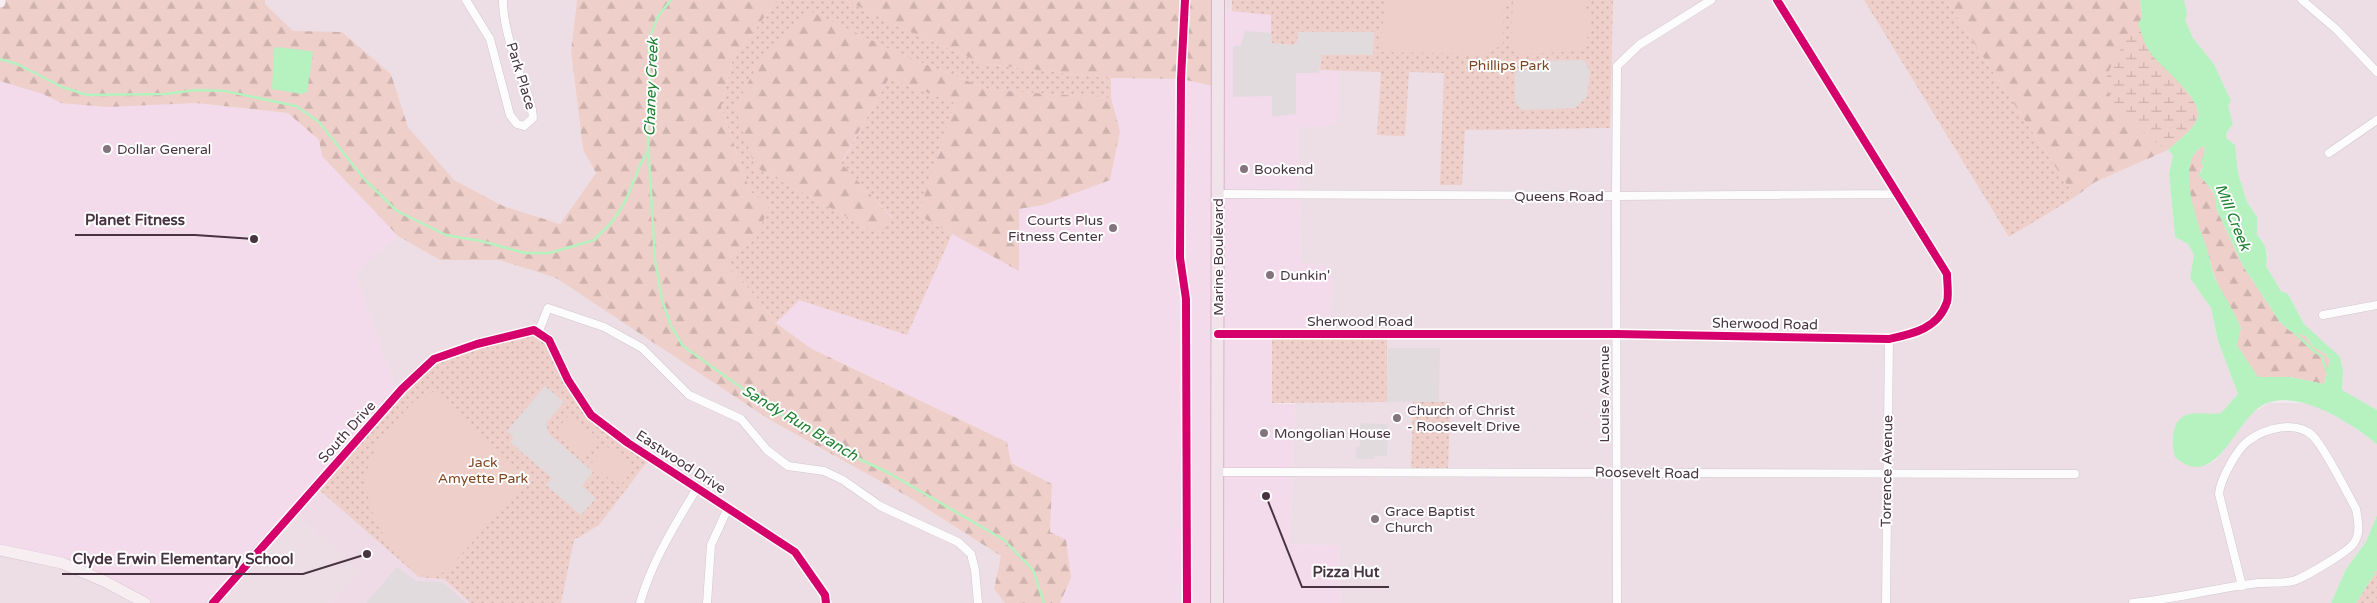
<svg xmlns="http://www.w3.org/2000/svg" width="2377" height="603" viewBox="0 0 2377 603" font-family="'Varela Round',sans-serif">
<defs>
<pattern id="grass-dots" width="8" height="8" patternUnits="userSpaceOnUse" patternTransform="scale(1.25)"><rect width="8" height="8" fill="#eecfc9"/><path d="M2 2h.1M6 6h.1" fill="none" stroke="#ceb2ae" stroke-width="1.8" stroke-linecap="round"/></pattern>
<pattern id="forest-firs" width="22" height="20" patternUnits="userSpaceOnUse" patternTransform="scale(1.25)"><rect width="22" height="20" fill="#eecfc9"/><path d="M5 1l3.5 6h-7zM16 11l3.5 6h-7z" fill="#ceb2ae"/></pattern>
<pattern id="wetland-marsh" width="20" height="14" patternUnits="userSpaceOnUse" patternTransform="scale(1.25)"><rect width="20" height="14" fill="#eecfc9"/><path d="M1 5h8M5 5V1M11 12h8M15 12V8" fill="none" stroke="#ceb2ae"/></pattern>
</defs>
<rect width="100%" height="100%" fill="#f0eaed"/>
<path fill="#eddee6" d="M265 0H577L571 51 583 149 596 173 560 224 503 206 454 180 408 127 391 74 342 32H293L265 4Z
M1218 0H1864L2009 237 2095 182 2168 150 2173 155 2169 173 2175 237 2188 244 2194 255 2190 278 2211 308 2218 341 2238 394 2221 413 2184 417 2175 428 2207 465 2216 460 2251 414 2269 403H2310L2348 423 2377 444V515L2366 542 2346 569 2331 603H1341L1338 545 1289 544 1301 263 1297 127 1271 52 1232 11 1218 6Z
M2184 0H2377V410L2342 390 2343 373 2304 324 2288 294 2281 291 2266 266 2268 255 2263 241 2257 235V217L2247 202 2238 173 2235 146 2226 138 2227 132 2233 124 2228 106 2231 101 2214 64 2193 38 2185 20Z
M0 81 196 103 440 260H499L556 278 770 420 907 496 1001 556 994 589 1005 603H0Z"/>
<path fill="#f4dbeb" d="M785 0H846L893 24 984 64 1111 78 1181 79 1218 87V6L1232 11 1271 14 1321 55 1320 70 1338 71 1337 125 1297 128 1301 262 1331 267 1330 334H1272V403L1295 404 1289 544 1338 545 1341 603H1060L1071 578 1050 532 1052 484 1011 463 1007 442 812 349 776 323Z
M0 81 43 94 61 103 107 107 196 103 288 113 319 140 323 156 398 236 364 264 356 276 398 394 213 603H145L104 581 0 550Z"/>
<path fill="#efdbe5" d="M316 487 419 577 444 579 471 603H332L361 571 294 511Z"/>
<path fill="url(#grass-dots)" d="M785 0H846L893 24 984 64 1111 78V98L990 90 905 56 755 167 880 235 893 218 841 164 889 78 955 103 918 215 952 234 907 335 799 300 776 323 757 298 724 262 757 237 750 191 721 107 733 58 775 3Z
M1232 0H1613L1610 128 1465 130 1462 185H1440L1444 73 1409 72 1405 136 1377 135 1381 72 1320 70 1321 55 1271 52V15L1232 11Z
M1864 0H1946L2075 197 2009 237Z
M534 330 549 340 591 415 650 458 599 525 574 540 561 603H471L444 579 419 577 316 487 434 359Z
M1272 334H1387V402L1272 403Z
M1413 402H1450L1448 472 1411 471Z
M2377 570V603H2356Z"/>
<path fill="url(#forest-firs)" d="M0 0H265V4L293 31 342 32 391 74 408 127 454 180 503 206 560 224 596 173 583 149 571 51 577 0H785L775 3 733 58 721 107 750 191 769 206 757 237 724 262 757 298 776 323 812 349 1007 442 1011 463 1052 484 1050 532 1066 540 1071 578 1060 603H1005L994 589 1001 556 907 496 770 420 556 278 499 260H440L398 236 322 156 319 140 288 113 196 103 107 107 61 103 43 94 0 81Z
M846 0H1218V87L1181 79 1111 78 984 64 893 24Z
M1946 0H2140L2142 17 2186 91 2193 127 2168 150 2095 182 2075 197Z
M808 10 905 56 990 90 1111 98 1120 131 1110 180 1043 205 1019 209V271L918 215 955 103 889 78 841 163 893 219 880 235 755 167 735 108 762 56Z
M2204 146 2205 161 2200 172 2217 199 2216 208 2243 266 2280 322 2290 331 2306 336 2312 346 2326 354 2330 360 2324 384 2290 377 2258 378 2236 345 2241 328C2234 311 2221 295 2215 277 2211 268 2210 257 2206 248 2198 224 2172 160 2204 146Z"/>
<path fill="url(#wetland-marsh)" d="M2138 24C2142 33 2145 47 2152 55 2163 69 2200 97 2198 115 2196 129 2177 141 2168 150 2148 138 2105 105 2106 80 2107 70 2130 32 2138 24Z"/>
<path fill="#eecfc9" d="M1386 0H1504L1503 43 1489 54 1379 52Z
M1513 0H1583L1590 17 1586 51 1518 54 1511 45Z
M435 391 522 473 523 487 445 572 419 577 389 546 371 510 364 478 376 447 386 432 415 400Z
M570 414 599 439 583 457 555 432Z
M606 446 634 469 619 487 591 464Z"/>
<path fill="#e2dbde" d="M1245 31 1271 33 1272 43 1293 45 1297 42 1298 32H1374L1373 55H1322L1319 73H1296V114L1272 117V96L1233 97V46H1240Z
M1584 60 1590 71 1587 97 1575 108 1522 110 1515 102V74L1527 61Z
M1388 348H1440L1439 402H1387Z
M545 386 564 402 546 423 549 434 593 472 582 486 596 498 581 515 546 485 552 478 510 442 514 437 507 431Z
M1360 423 1388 424 1387 456H1375L1374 459H1356V447H1360Z
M397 567 416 581 443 582 466 603H366Z"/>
<path fill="#b5f2c0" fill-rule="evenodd" d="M2140 0H2184L2187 14 2185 20 2193 38 2214 64 2231 101 2228 106 2233 124 2227 132 2226 138 2235 145 2238 173 2247 202 2257 217V235C2267 245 2268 254 2266 266L2281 291 2288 294 2304 324 2340 357 2343 373 2342 390 2377 410V444C2351 423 2297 387 2263 405 2234 421 2216 493 2175 457 2171 443 2171 417 2190 414 2201 412 2211 415 2221 413L2238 394 2218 341 2211 308 2190 278 2194 255 2188 244 2175 237 2169 173 2173 155 2168 150C2177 141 2196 129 2198 115 2200 97 2163 69 2152 55 2145 47 2142 33 2138 24L2142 17ZM2204 146 2205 161 2199 176C2209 186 2218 193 2216 208L2243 266 2280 322 2290 331 2306 336 2312 346 2326 354 2330 360 2324 384 2290 377H2258L2237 345 2241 328C2234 311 2224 296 2216 280 2211 270 2210 257 2206 246 2198 224 2173 159 2204 146Z
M276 47 311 51 313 53 307 92 301 94 272 89 274 48Z
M2377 515V570L2356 603H2331L2346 569 2366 542Z"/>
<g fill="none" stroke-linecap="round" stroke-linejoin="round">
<path stroke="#b5f2c0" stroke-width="2.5" d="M671 0 658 16 649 40 650 97 647 125 655 260 662 300 671 326 683 346 771 409 827 439 853 456 889 473 1004 540 1033 570 1044 603
M0 59 17 64 62 87 87 95 165 94 197 90 225 91 296 106 319 122 365 180 397 211 446 235 481 241 525 253H550L594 240 612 222 625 202 641 163 648 151
M2205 166 2202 162 2206 153
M2291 329 2315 352 2323 357V362L2329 375"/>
<defs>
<path id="street" d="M466 0 490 39 510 115 517 124 524 126 533 118C532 101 525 88 519 73 512 49 503 24 503 0
M2302 0 2336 29 2377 72
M2329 153 2377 120
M1219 194 1616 196 1898 194
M2323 315 2377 305
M538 333 548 308 604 327 642 348 689 395 741 419 767 450 788 466 824 471 843 480 880 506 958 542 971 554 975 570 978 603
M1218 334H1617L1889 339C1912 334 1938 329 1947 302 1949 295 1947 282 1947 274L1777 0
M1219 472 2075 474
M213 603 402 389 434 359 477 344 534 330 549 340 568 380 591 415 628 443 795 552 825 595 826 603
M640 603C652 561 675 525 697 488
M707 603 711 545 728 508
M1617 603 1616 196 1617 66 1639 45 1711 0
M1886 603 1889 339
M2133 603C2175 599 2216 588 2258 583 2270 582 2286 584 2296 580 2308 575 2348 552 2354 543 2361 533 2358 520 2356 509 2346 491 2326 450 2313 436 2296 420 2265 428 2248 441 2237 449 2220 480 2219 494L2242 586"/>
<path id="secondary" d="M0 2V0
M0 550 62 563 104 581 145 603"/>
<path id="primary" d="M1217 603 1218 0"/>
</defs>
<use href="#street" stroke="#cfc7cb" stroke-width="9"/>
<use href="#secondary" stroke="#d8c7cf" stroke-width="12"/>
<use href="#primary" stroke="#d4b5c6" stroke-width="14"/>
<use href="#street" stroke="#fdfcfc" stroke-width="8"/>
<use href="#secondary" stroke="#f7eef2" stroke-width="11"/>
<use href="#primary" stroke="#f1e3ea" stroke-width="12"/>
<defs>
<path id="cycleway" d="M1185 0 1181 79 1180 258 1186 299 1187 603
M1218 334H1617L1889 339C1912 334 1938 329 1947 302 1949 295 1947 282 1947 274L1777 0
M213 603 402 389 434 359 477 344 534 330 549 340 568 380 591 415 628 443 795 552 825 595 826 603"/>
</defs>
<use href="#cycleway" stroke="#fff" stroke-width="11"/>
<use href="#cycleway" stroke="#d6006c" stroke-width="8"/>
</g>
<g fill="#83747d" stroke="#fff" stroke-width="2">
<circle cx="107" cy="149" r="5"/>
<circle cx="1244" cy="169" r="5"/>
<circle cx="1113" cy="228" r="5"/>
<circle cx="1270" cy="275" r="5"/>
<circle cx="1397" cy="418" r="5"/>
<circle cx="1264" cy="433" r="5"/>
<circle cx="1375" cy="519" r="5"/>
</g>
<g text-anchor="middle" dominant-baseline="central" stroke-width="4" stroke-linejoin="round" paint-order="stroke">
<g font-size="14" fill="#7f4622" stroke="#fff">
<text x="1509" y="65">Phillips Park</text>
<text x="483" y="462">Jack<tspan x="483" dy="16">Amyette Park</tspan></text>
</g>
<g font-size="14" fill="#483440" stroke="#fff">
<text transform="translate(521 76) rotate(73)">Park Place</text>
<text x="1559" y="196">Queens Road</text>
<text transform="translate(1218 257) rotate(-90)">Marine Boulevard</text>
<text x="1360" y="321">Sherwood Road</text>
<text transform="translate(1765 324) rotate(1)">Sherwood Road</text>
<text transform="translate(1604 394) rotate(-90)">Louise Avenue</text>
<text transform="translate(347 432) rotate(-48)">South Drive</text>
<text transform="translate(681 462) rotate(33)">Eastwood Drive</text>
<text transform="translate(1887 471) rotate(-89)">Torrence Avenue</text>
<text transform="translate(1647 473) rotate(1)">Roosevelt Road</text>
</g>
<g font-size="14" fill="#483440" stroke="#fff" text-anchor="start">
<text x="117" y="149">Dollar General</text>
<text x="1254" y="169">Bookend</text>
<text x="1103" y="220" text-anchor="end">Courts Plus<tspan x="1103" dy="16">Fitness Center</tspan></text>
<text x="1280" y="275">Dunkin'</text>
<text x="1407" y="410">Church of Christ<tspan x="1407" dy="16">- Roosevelt Drive</tspan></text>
<text x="1274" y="433">Mongolian House</text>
<text x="1385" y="511">Grace Baptist<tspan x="1385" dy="16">Church</tspan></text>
</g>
<g font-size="15" font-style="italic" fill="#1d8130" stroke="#fff">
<text transform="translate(651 87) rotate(-88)">Chaney Creek</text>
<text transform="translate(2233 217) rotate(68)">Mill Creek</text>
<text transform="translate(800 423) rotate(31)">Sandy Run Branch</text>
</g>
</g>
<path fill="none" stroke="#483440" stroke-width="2" d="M254 239L195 235H75M367 554L303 574H62M1266 496L1302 587H1389"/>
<g fill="#483440" stroke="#fff" stroke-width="2">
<circle cx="254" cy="239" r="5"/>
<circle cx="367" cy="554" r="5"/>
<circle cx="1266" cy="496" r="5"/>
</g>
<g font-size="15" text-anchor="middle" font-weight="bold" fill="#483440" stroke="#fff" stroke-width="4" stroke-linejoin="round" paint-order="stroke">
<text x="135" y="225">Planet Fitness</text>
<text x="183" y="564">Clyde Erwin Elementary School</text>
<text x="1346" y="577">Pizza Hut</text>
</g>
</svg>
